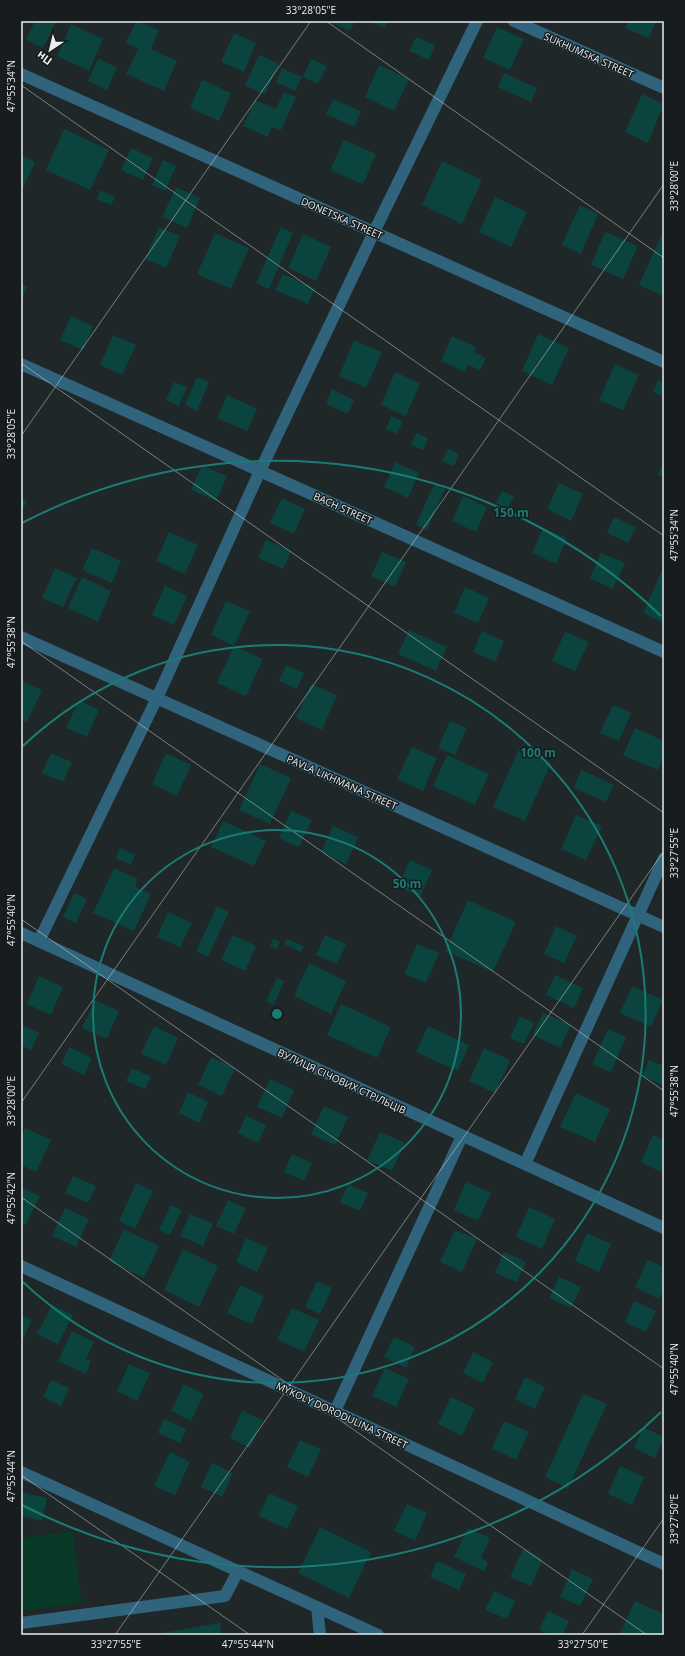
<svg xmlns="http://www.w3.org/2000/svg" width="685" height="1656" viewBox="0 0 685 1656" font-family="'Open Sans',sans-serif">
<rect width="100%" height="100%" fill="#202728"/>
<path fill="#083a27" d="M72 1531 82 1603 21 1611V1538Z"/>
<path fill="#0b433e" d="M35 21H56L43 48 26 40Z
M136 21 159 30 151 49 177 61 164 91 126 74 138 49 126 43Z
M328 21H355L350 31Z
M368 21H388L385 28Z
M629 21H656L649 38 625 28Z
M71 24 103 39 89 71 57 56Z
M497 27 524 39 510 70 483 58Z
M234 33 256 43 244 72 221 62Z
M416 37 435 45 429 60 409 51Z
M259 55 279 64 265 95 245 85Z
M98 59 117 67 107 90 88 81Z
M311 59 327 66 318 84 303 77Z
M379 65 409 79 394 111 365 97Z
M282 68 302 77 295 91 276 82Z
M504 73 537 88 531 102 498 87Z
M202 80 231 93 219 121 190 108Z
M284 92 296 97 281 130 272 127 268 137 243 126 255 100 276 109Z
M642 94 664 104 648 143 625 132Z
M333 99 361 111 354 127 326 114Z
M64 129 109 150 90 190 46 170Z
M344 140 376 154 363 184 330 170Z
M131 148 153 158 143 180 121 170Z
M21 155 35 162 23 188 21 187Z
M163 160 176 166 165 191 152 185Z
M442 161 482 180 462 224 422 205Z
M176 187 200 198 187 228 162 217Z
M100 190 115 197 111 205 97 199Z
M495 197 527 212 511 247 479 232Z
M580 205 598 214 581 254 562 245Z
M159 227 180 236 166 268 145 259Z
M281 227 293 233 269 289 256 283Z
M664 229V296L639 285Z
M605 232 638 246 623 279 591 265Z
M215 233 249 248 231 289 197 274Z
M303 234 331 247 316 281 288 268Z
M283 274 315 288 308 304 275 290Z
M21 284 27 287 21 301Z
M71 316 93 326 83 350 60 340Z
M538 334 569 348 552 385 522 371Z
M113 335 136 345 122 375 100 365Z
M452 336 476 347 474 352 486 358 480 370 468 365 465 372 441 361Z
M354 340 382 352 366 388 339 376Z
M615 364 639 375 623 410 599 400Z
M395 372 420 383 406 416 381 405Z
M197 377 209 382 197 411 185 405Z
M658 380 664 383V397L653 392Z
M174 382 187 387 179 406 166 400Z
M332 389 354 400 348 414 326 404Z
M227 395 257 409 247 431 217 418Z
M391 416 403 421 397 434 386 429Z
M416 433 428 438 423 450 411 445Z
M448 449 459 454 454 466 442 461Z
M664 461V477L658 475Z
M395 462 419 473 408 498 384 487Z
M202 465 227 476 216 501 191 490Z
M559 483 583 494 571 521 547 509Z
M434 484 445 489 427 530 416 525Z
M502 491 514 496 508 509 496 503Z
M463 496 487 507 476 532 452 521Z
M21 498 27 501 21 513Z
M282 498 305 509 294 534 270 523Z
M614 517 636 527 628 543 607 533Z
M543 528 567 538 556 564 532 553Z
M169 532 198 545 185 574 156 561Z
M266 540 291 551 283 569 258 558Z
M92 548 121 561 112 583 82 570Z
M382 552 406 562 395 587 371 576Z
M601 553 625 563 613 589 590 578Z
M664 566V623L643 613Z
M55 568 77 578 63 607 42 598Z
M82 577 111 591 98 622 68 608Z
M165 586 187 596 174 625 152 615Z
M465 587 489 598 478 623 454 613Z
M226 601 250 611 234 646 211 635Z
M409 630 447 647 436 671 398 654Z
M482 631 504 641 495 662 473 652Z
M565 632 589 642 575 671 552 661Z
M234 646 263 659 246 696 217 683Z
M286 665 304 673 297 689 279 681Z
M21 680 42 690 27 722 21 719Z
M311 684 337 695 322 730 296 718Z
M79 700 99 710 87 737 66 728Z
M613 705 631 713 619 741 600 733Z
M450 721 467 728 455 755 438 748Z
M635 728 664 741V756L658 770 623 755Z
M412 747 437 758 423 791 397 779Z
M519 749 551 763 525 821 493 807Z
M51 753 72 762 63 782 42 773Z
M166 753 191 765 177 796 152 784Z
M447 755 489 774 475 805 433 786Z
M260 764 291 778 270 824 239 810Z
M581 770 614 785 606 802 574 788Z
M291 811 312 820 299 847 279 838Z
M576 815 602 826 586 860 561 849Z
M223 821 266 841 254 866 211 847Z
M333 826 358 837 346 864 321 852Z
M120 848 135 855 131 865 116 858Z
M410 860 432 870 420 897 398 886Z
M114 868 138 879 135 887 151 894 134 931 93 913Z
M74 893 87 899 76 923 63 917Z
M468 900 516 922 493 972 445 951Z
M217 906 229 912 208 957 196 951Z
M168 912 192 923 180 947 157 937Z
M556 926 577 936 564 963 544 954Z
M233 935 256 946 245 971 221 960Z
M325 935 346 944 337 964 316 955Z
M273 939 280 942 277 949 270 946Z
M287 939 304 946 301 952 284 944Z
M417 944 439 953 426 983 404 974Z
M309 963 346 981 331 1014 294 996Z
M555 975 583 988 574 1008 546 995Z
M39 976 63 987 51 1015 27 1004Z
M277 978 284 981 274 1005 266 1001Z
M632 986 663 1000 651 1027 620 1013Z
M95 1000 119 1011 107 1039 82 1028Z
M341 1004 391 1027 377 1058 327 1035Z
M543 1013 571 1025 560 1048 533 1035Z
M520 1016 534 1023 524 1044 510 1038Z
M21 1025 39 1033 31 1050 21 1045Z
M154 1026 178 1038 166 1065 141 1054Z
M428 1026 469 1045 458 1071 416 1052Z
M608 1029 626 1037 611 1072 592 1064Z
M69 1047 92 1058 84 1075 61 1064Z
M484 1048 510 1060 495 1093 469 1081Z
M211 1057 235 1068 222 1096 198 1085Z
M649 1060 664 1066V1086L642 1076Z
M132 1068 151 1077 145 1089 126 1081Z
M270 1079 294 1090 282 1118 257 1107Z
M188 1092 208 1102 199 1123 179 1113Z
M576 1093 610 1109 595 1142 560 1127Z
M324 1106 348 1117 335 1145 311 1134Z
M246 1116 266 1125 258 1143 238 1133Z
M25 1128 51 1140 36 1172 21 1165V1138Z
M380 1132 405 1143 392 1171 367 1160Z
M653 1135 664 1140V1165L661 1172 641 1162Z
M292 1154 312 1163 304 1181 284 1172Z
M73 1176 96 1186 88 1203 65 1193Z
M466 1182 491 1193 478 1221 454 1210Z
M136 1183 153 1191 135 1229 119 1221Z
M348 1184 368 1193 360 1211 340 1202Z
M21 1187 40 1196 26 1225 21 1223Z
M228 1200 246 1208 234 1234 216 1226Z
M171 1205 182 1210 170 1235 159 1230Z
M529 1207 555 1219 542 1249 516 1237Z
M65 1208 89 1219 76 1247 52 1236Z
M190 1214 213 1224 203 1246 180 1236Z
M124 1229 159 1246 144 1278 109 1261Z
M455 1230 477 1239 462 1272 440 1262Z
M587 1233 611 1244 599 1272 575 1261Z
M246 1238 268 1248 257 1272 236 1262Z
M183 1249 218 1266 199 1307 164 1290Z
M504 1252 526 1262 517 1282 495 1273Z
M648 1260 664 1267V1288L659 1299 635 1287Z
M559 1277 581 1287 571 1308 549 1298Z
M317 1281 332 1288 320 1314 305 1307Z
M240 1285 264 1296 252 1324 227 1313Z
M634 1301 656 1311 646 1332 625 1322Z
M52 1305 73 1315 58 1344 37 1334Z
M292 1308 319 1320 304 1352 277 1339Z
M21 1315 32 1320 21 1344Z
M72 1331 94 1342 86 1359 91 1361 86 1374 58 1361Z
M394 1337 415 1347 406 1368 384 1357Z
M473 1352 493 1362 483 1383 463 1373Z
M129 1364 150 1373 137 1401 117 1391Z
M385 1368 409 1379 396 1407 372 1396Z
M525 1377 545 1387 535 1409 515 1399Z
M51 1380 69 1388 61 1406 43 1397Z
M184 1384 204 1394 191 1421 171 1411Z
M583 1394 607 1404 568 1488 545 1477Z
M451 1397 475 1408 462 1436 438 1424Z
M242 1411 263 1420 250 1448 230 1438Z
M164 1419 186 1429 180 1443 158 1433Z
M504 1421 529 1432 516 1460 492 1448Z
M643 1427 664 1437 655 1458 634 1448Z
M300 1440 321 1449 308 1477 287 1467Z
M170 1452 190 1462 175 1495 154 1486Z
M212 1463 233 1473 222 1497 201 1487Z
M620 1466 644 1477 632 1505 608 1494Z
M21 1492 47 1498 42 1521 21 1516Z
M269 1493 298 1506 287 1529 259 1516Z
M407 1504 427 1513 415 1541 394 1531Z
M320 1527 371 1552 349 1598 298 1573Z
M468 1528 490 1538 481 1558 488 1562 484 1571 454 1557Z
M523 1549 543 1559 531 1586 510 1577Z
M437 1561 466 1574 459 1590 430 1577Z
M572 1569 593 1579 580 1606 560 1597Z
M494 1591 515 1601 507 1619 485 1610Z
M635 1601 664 1614V1627L660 1635H619Z
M548 1611 569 1621 562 1635H551L539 1630Z
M220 1623 222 1635H155V1634Z"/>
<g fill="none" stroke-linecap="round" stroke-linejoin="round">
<path stroke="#30647d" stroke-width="12" d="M21 1472 378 1635
M317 1607 320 1635
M21 1623 225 1596 238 1571"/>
<path stroke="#30647d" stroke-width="12" d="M514 21 664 88
M21 74 664 362
M21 364 664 652
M21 637 664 927
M21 933 664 1228
M39 941 157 698 260 471 374 232 477 21
M525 1164 664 858
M21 1266 664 1564
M335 1411 462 1136"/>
</g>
<path fill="none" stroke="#e9eeef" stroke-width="1" stroke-opacity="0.45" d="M326 21 664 258M21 85 664 536M21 363 664 813M21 436 311 21M21 641 664 1091M21 919 664 1369M21 1103 664 184M21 1197 647 1635M21 1475 250 1635M115 1635 664 851M582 1635 664 1518"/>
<g fill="none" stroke="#1a7c74" stroke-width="2">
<circle cx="277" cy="1014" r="184"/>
<path d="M23 746A369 369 0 1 1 23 1282"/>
<path d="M661 1412A553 553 0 0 1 22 1505M22 523A553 553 0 0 1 661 616"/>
</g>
<g text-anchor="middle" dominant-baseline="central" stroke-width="3" stroke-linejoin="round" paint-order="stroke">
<g font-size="10" fill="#e9eeef" stroke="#171d1e">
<text transform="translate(589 55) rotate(24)">SUKHUMSKA STREET</text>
<text transform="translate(342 218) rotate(24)">DONETSKA STREET</text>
<text transform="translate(343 508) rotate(24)">BACH STREET</text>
<text transform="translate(342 782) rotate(24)">PAVLA LIKHMANA STREET</text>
<text transform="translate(342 1081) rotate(25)">ВУЛИЦЯ СІЧОВИХ СТРІЛЬЦІВ</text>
<text transform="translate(342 1415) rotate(25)">MYKOLY DORODULINA STREET</text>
</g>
</g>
<circle cx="277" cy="1014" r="6" fill="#1a7c74" stroke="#171d1e" stroke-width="2"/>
<g font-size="12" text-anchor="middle" font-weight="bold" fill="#1a7c74" stroke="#171d1e" stroke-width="3" stroke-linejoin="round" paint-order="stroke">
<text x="511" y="517">150 m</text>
<text x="538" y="757">100 m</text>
<text x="407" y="888">50 m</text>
</g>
<rect width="685" height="1656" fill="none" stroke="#171d1e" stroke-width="44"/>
<g transform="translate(50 50) rotate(215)" stroke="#171d1e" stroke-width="3" paint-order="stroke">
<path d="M0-3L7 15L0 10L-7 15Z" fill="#e9eeef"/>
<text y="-6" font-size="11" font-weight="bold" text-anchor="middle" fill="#e9eeef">Пн</text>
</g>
<rect x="22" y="22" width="641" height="1612" fill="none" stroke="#e9eeef" stroke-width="1.5"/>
<g font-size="10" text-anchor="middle" fill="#e9eeef">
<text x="311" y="14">33°28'05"E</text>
<text transform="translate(11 86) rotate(-90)" y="4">47°55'34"N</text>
<text transform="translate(674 186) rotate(-90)" y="4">33°28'00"E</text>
<text transform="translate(11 434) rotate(-90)" y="4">33°28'05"E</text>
<text transform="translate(674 535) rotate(-90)" y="4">47°55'34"N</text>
<text transform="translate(11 642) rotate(-90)" y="4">47°55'38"N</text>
<text transform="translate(674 853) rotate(-90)" y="4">33°27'55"E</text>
<text transform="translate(11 920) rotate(-90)" y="4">47°55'40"N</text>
<text transform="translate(674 1091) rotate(-90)" y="4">47°55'38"N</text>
<text transform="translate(11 1101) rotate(-90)" y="4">33°28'00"E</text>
<text transform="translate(11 1198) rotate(-90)" y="4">47°55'42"N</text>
<text transform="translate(674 1369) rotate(-90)" y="4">47°55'40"N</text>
<text transform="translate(11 1476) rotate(-90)" y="4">47°55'44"N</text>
<text transform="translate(674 1519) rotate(-90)" y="4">33°27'50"E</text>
<text x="116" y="1648">33°27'55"E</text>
<text x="248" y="1648">47°55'44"N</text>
<text x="583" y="1648">33°27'50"E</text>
</g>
</svg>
